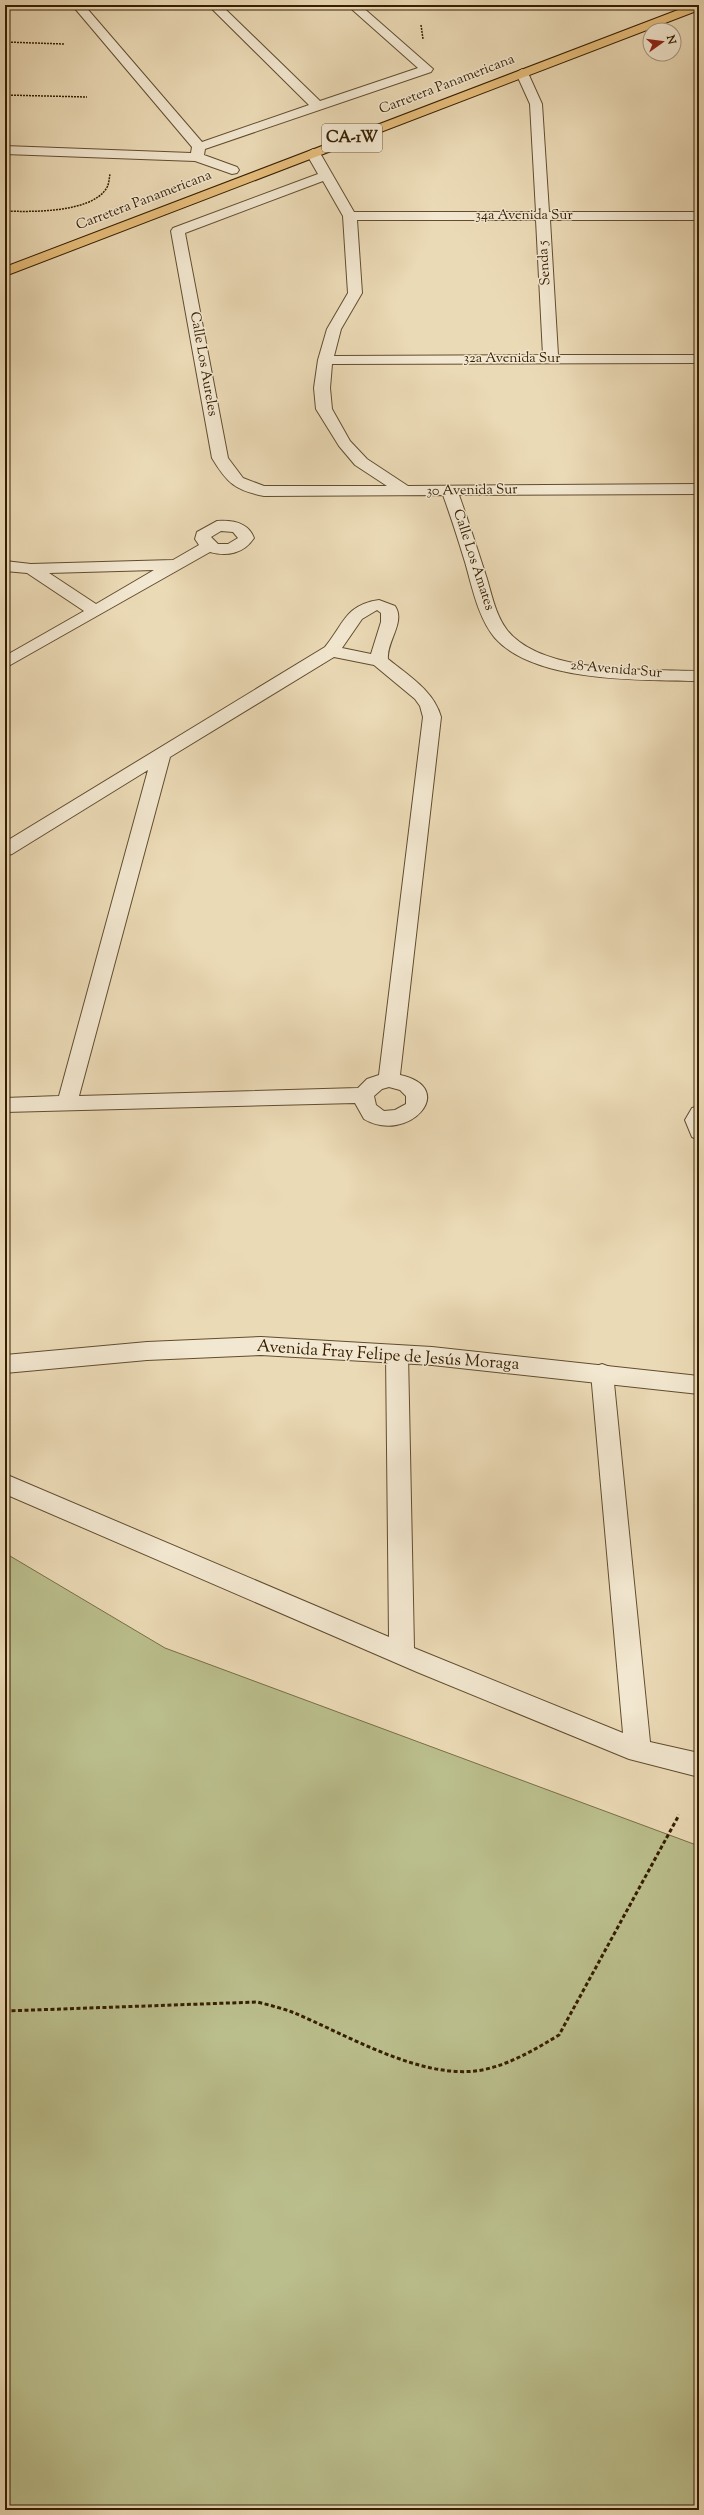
<svg xmlns="http://www.w3.org/2000/svg" width="704" height="2515" viewBox="0 0 704 2515" font-family="'Sorts Mill Goudy',serif">
<rect width="100%" height="100%" fill="#ebdab6"/>
<filter id="stains"><feTurbulence type="fractalNoise" baseFrequency=".005" numOctaves="4"/><feColorMatrix values="0 0 0 0 .2 0 0 0 0 .09 0 0 0 0 .02 0 0 0 .5 -.17"/></filter>
<radialGradient id="worn" r=".72"><stop offset=".6" stop-color="#630" stop-opacity="0"/><stop offset="1" stop-color="#630" stop-opacity=".3"/></radialGradient>
<path fill="#babe8c" stroke="#786e46" d="M5 1553 165 1648 699 1846V2510H5Z"/>
<g fill="none" stroke-linecap="round" stroke-linejoin="round">
<defs>
<path id="minor" d="M72 5H84L202 142 309 105 208 5H221L320 101 418 68 347 5H360L433 69 431 72 205 149 204 155 237 167 239 170 237 173 232 174 195 161 5 154V146L191 153 192 147Z
M522 69 528 73 542 104 549 212H699V220H550L558 355H699V363L332 364 330 388 332 409 350 441 367 459 408 486 699 484V494L459 495C469 523 478 551 487 579 492 596 496 616 507 630 543 675 647 669 699 671V681C643 680 535 683 495 638 478 618 472 586 465 562 458 539 451 517 443 495L264 496C235 490 227 483 212 458L171 231 173 228 318 174 306 153 313 149 320 153 354 212H536L530 104 516 73ZM323 181 343 216 348 293 327 329 318 360 314 388 316 409 339 446 355 465 387 486H264L243 478 228 458 185 233ZM357 220H536L543 355 334 356 341 329 362 293Z
M217 521C232 520 248 522 254 538 244 553 228 557 210 552L5 668V656L84 611 27 573 5 571V561L31 564 173 560 199 545 195 539 197 532ZM221 531 233 532 238 538 228 544H218L211 537ZM154 570 96 604 49 573Z
M379 600 395 606C406 622 386 642 388 659 409 676 434 691 441 717L400 1075C460 1088 408 1145 364 1119L355 1103 5 1112V1098L59 1096 148 770 12 854 5 856V842L325 647C344 624 345 605 379 600ZM377 610 381 613V622L371 654 342 648 362 619ZM334 657 374 665 415 699 420 706 423 717 379 1075 367 1079 358 1088 79 1096 170 757ZM389 1087 400 1090 406 1096V1104L395 1110 384 1111 376 1105 374 1096 382 1089Z
M699 1106V1140L692 1137 685 1120 692 1108Z
M397 1345 405 1348 408 1354 414 1648 623 1733 591 1373 594 1367 602 1364 610 1367 613 1373 650 1742 699 1753V1777L629 1759 417 1672 5 1494V1474L389 1637 386 1354 389 1348Z"/>
<path id="tertiary" d="M261 1337 432 1347 699 1376V1394L432 1365 261 1355 147 1360 5 1373V1355L147 1342Z"/>
<path id="trunk" d="M691 5H699V10L5 276V267Z"/>
</defs>
<use href="#minor" stroke="#624d2e" stroke-width="2"/>
<use href="#tertiary" stroke="#624d2e" stroke-width="2"/>
<use href="#trunk" stroke="#351e00" stroke-width="2"/>
<path stroke="#351e00" stroke-width="1.5" stroke-dasharray="2 1" stroke-linecap="butt" d="M421 25 423 39
M5 42 64 44
M5 95 87 97
M5 211C31 212 90 213 106 189 109 185 109 179 110 174"/>
<path stroke="#351e00" stroke-width="3" stroke-dasharray="4 2.5" stroke-linecap="butt" d="M5 2011 257 2002C269 2005 281 2008 292 2012 346 2034 422 2081 482 2070 511 2064 534 2050 559 2035L679 1815"/>
<use href="#minor" fill="#f2e7d0" fill-rule="evenodd"/>
<use href="#tertiary" fill="#f2e7d0" fill-rule="evenodd"/>
<use href="#trunk" fill="#e6bd7b" fill-rule="evenodd"/>
</g>
<g text-anchor="middle" dominant-baseline="central" stroke-width="3" stroke-linejoin="round" paint-order="stroke">
<g font-size="14" fill="#351e00" stroke="#f2e7d0">
<text transform="translate(447 85) rotate(-21)">Carretera Panamericana</text>
<text transform="translate(144 201) rotate(-21)">Carretera Panamericana</text>
<text x="524" y="216">34a Avenida Sur</text>
<text transform="translate(545 263) rotate(-94)">Senda 5</text>
<text x="512" y="359">32a Avenida Sur</text>
<text transform="translate(203 364) rotate(80)">Calle Los Aureles</text>
<text transform="translate(472 491) rotate(-1)">30 Avenida Sur</text>
<text transform="translate(473 560) rotate(72)">Calle Los Amates</text>
<text transform="translate(616 670) rotate(5)">28 Avenida Sur</text>
</g>
<rect fill="#f2e7d0" stroke="#6e5a3e" stroke-width="1" x="322" y="124" width="60" height="28" rx="3"/>
<g font-size="16" font-weight="bold" fill="#351e00">
<text x="352" y="138">CA-1W</text>
</g>
<g font-size="17" fill="#351e00" stroke="#f2e7d0">
<text transform="translate(388 1356) rotate(4)">Avenida Fray Felipe de Jesús Moraga</text>
</g>
</g>
<rect width="704" height="2515" fill="none" stroke="#ebdab6" stroke-width="20"/>
<rect x="6" y="6" width="692" height="2503" fill="none" stroke="#351e00" stroke-width="2"/>
<rect x="10" y="10" width="684" height="2495" fill="none" stroke="#351e00"/>
<g transform="translate(662 42) rotate(76)"><circle r="19" fill="#f2e7d0" stroke="#a6977d"/>
<path d="M0-3L7 15L0 10L-7 15Z" fill="#8f2418"/>
<text y="-6" font-size="11" font-weight="bold" text-anchor="middle" fill="#351e00">N</text>
</g>
<rect width="100%" height="100%" filter="url(#stains)"/>
<rect width="100%" height="100%" fill="url(#worn)"/>
</svg>
